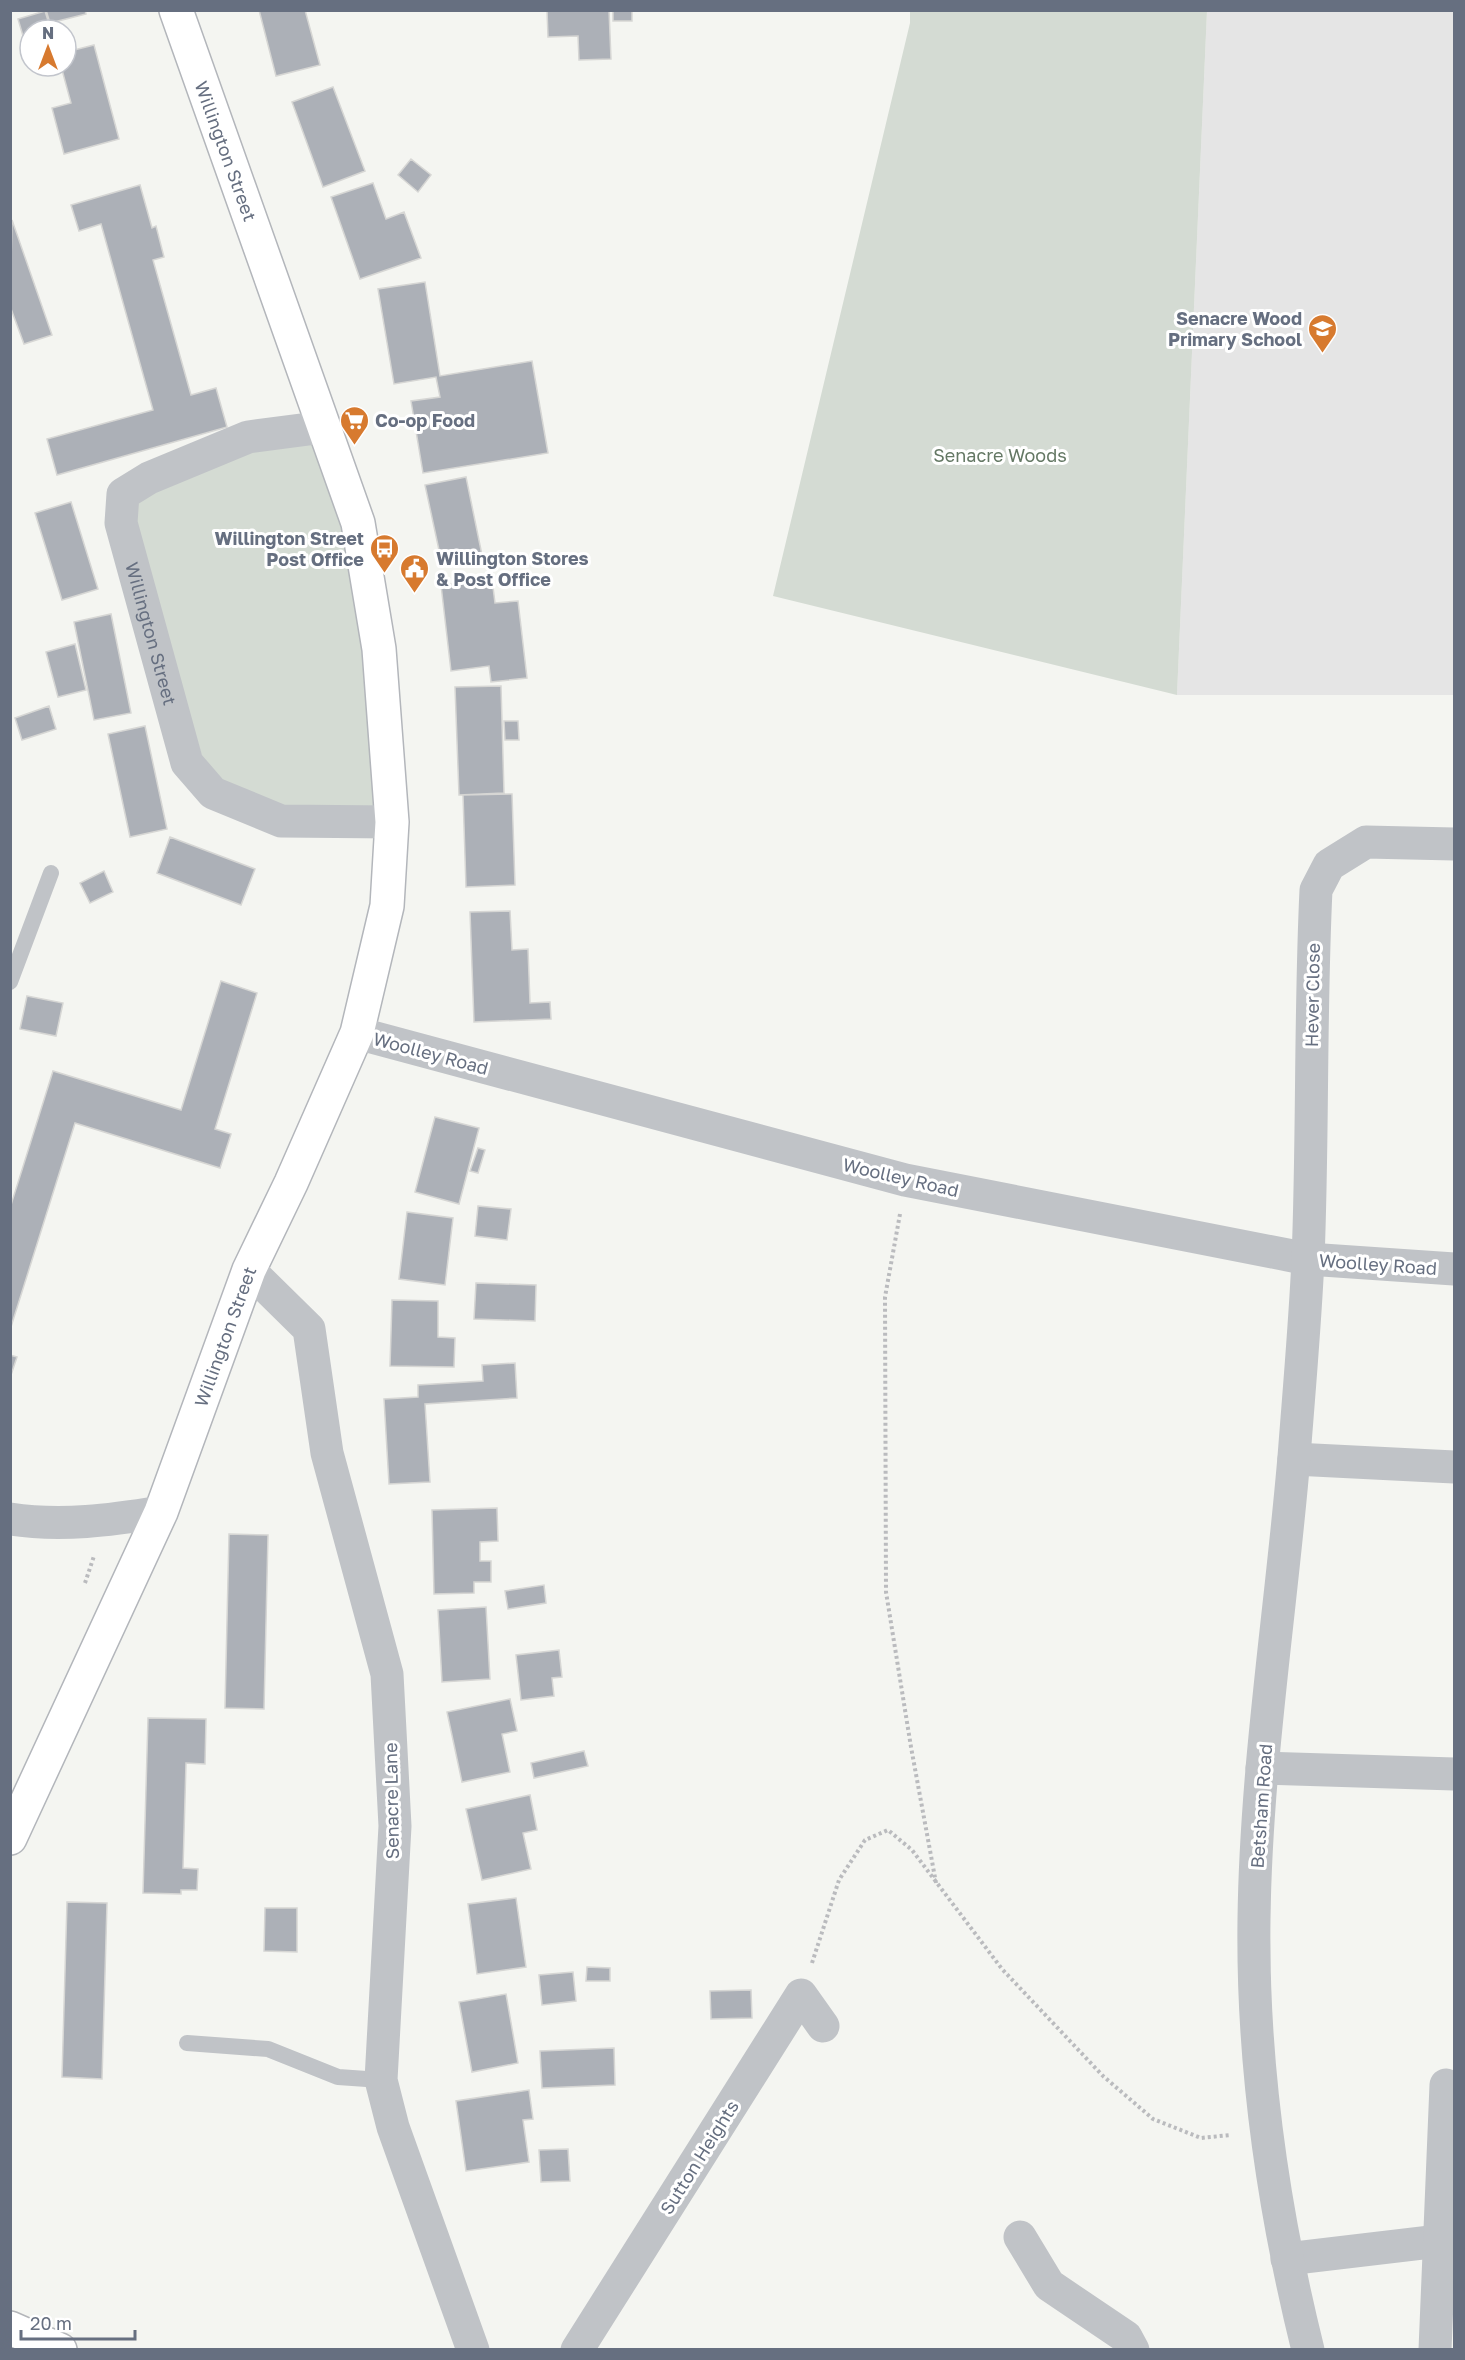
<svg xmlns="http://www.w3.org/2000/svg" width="1465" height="2360" viewBox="0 0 1465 2360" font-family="'Golos Text',sans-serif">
<rect width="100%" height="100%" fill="#f4f5f1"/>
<path fill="#e5e5e5" d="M1207 11H1454V695H1177Z"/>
<path fill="#d4dbd3" d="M910 11H1207L1177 695 773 596 910 23Z
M324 427 358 523 392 822 281 821 213 793 123 494Z"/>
<path fill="#acb0b7" stroke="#d6d6d4" stroke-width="1.5" d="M46 10H85L86 14 50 23Z
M259 10H305L320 65 276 76Z
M547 10H609L611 59 579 60 578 36 548 37Z
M613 10H632V21H613Z
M45 11 51 30H30V45L26 46 18 19Z
M94 45 119 139 64 154 52 108 71 103 61 66H66V52Z
M333 87 365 171 323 187 292 102Z
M411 159 431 175 418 192 398 175Z
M373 183 386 219 404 212 421 258 360 279 331 197Z
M140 185 152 228 156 226 164 257 153 260 191 395 216 388 227 427 57 475 47 439 153 410 101 224 79 231 71 205Z
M12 220 52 335 24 344 10 306Z
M425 282 440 376 532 361 548 453 423 473 411 401 440 397 436 377 394 384 378 289Z
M466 477 482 555 442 564 425 485Z
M71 502 98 589 62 600 35 513Z
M492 579 495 603 518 601 527 678 491 682 489 666 451 671 441 585Z
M111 614 131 713 94 720 74 622Z
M75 644 86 690 58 697 46 652Z
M501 686 504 793 459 795 455 687Z
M49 706 56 729 22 740 15 718Z
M504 721H518L519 740H505Z
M145 726 167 829 130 837 108 734Z
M512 794 515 885 466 887 463 795Z
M170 837 255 869 241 905 157 873Z
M104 871 113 892 90 903 80 883Z
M510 911 512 950 528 949 530 1003 550 1002 551 1019 474 1022 470 912Z
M221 981 257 993 215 1129 231 1134 220 1168 75 1123 10 1330V1208L53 1071 181 1110Z
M27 996 63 1003 56 1036 20 1029Z
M435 1117 479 1128 459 1204 415 1192Z
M478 1148 485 1150 478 1173 470 1171Z
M478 1206 511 1209 507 1240 475 1236Z
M407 1212 453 1218 445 1285 399 1279Z
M476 1283 536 1285 535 1321 474 1319Z
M392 1300 438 1301V1337L455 1338 454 1367 390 1366Z
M10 1355 17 1357 10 1378Z
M515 1363 517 1398 425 1404 430 1482 389 1484 384 1399 418 1397V1385L483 1381 482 1365Z
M497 1508 498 1541 480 1542V1561H491V1582H474V1593L434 1594 432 1510Z
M229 1534 268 1535 264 1709 225 1708Z
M544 1585 546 1603 508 1609 505 1591Z
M486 1607 490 1679 442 1682 438 1610Z
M559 1650 562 1677 552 1678 554 1696 521 1700 516 1655Z
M510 1699 517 1731 502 1734 510 1772 462 1782 447 1712Z
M148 1718 206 1719 205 1764 186 1763 183 1868 198 1869 197 1890H181V1894L143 1893Z
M584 1751 588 1766 534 1778 531 1763Z
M530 1795 537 1830 523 1833 531 1869 482 1880 466 1809Z
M516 1898 526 1967 477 1974 468 1904Z
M67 1902 107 1903 102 2079 62 2077Z
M265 1908H297V1952L264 1951Z
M587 1967 610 1968V1981H586Z
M573 1972 576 2001 542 2005 539 1975Z
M751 1990 752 2018 711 2019 710 1991Z
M506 1994 518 2063 472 2072 459 2002Z
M614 2048 615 2085 542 2088 540 2051Z
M529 2090 533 2119 523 2120 529 2162 466 2171 456 2101Z
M568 2149 570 2181 541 2182 539 2150Z"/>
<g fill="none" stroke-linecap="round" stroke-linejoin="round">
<defs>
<g id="secondary">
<path id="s2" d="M10 1838 161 1512 249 1270 291 1183 357 1033 387 906 392 822 379 649 358 523 176 10"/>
</g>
<path id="primary" d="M10 2328 60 2350"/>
</defs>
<use href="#secondary" stroke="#b3b6bb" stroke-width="36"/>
<use href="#primary" stroke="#b4b6ba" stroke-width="36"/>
<path stroke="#babbbe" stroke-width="4" stroke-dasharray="3 3" stroke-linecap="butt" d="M900 1214 885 1297 886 1592 911 1747 936 1883
M85 1583 94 1556
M812 1963 839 1880 865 1840 888 1830 912 1850 1002 1969 1103 2076 1153 2119 1201 2138 1230 2135"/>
<path stroke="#c0c3c7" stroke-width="16" d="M10 982 51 873
M187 2043 268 2049 338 2077 381 2080"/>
<g stroke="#c0c3c7" stroke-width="33">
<path id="s1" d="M324 427 248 437 149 478 123 494 121 523 187 763 213 793 281 821 392 822"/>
<path d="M357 1033 905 1180 1308 1259 1454 1269"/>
<path d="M249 1270 309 1329 327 1453 387 1674 395 1826 381 2080 393 2127 473 2350"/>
<path d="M1294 1459 1454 1467"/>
<path d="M10 1519C62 1527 111 1520 161 1512"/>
<path d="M1262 1768 1454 1774"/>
<path d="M1020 2237 1049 2285 1126 2337 1133 2350"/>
<path d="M1287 2259 1439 2241"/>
<path d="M577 2350 801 1995 823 2026"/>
<path d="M1308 2350C1273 2209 1252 2064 1254 1919 1256 1765 1281 1611 1294 1457 1299 1391 1305 1325 1308 1259 1313 1136 1310 1013 1316 890L1329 865 1366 842 1454 844"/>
<path d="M1435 2350 1446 2085"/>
</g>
<use href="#secondary" stroke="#fff" stroke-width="33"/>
<use href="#primary" stroke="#fff" stroke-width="33"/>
</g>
<defs>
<symbol id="school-pin" viewBox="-11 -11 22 30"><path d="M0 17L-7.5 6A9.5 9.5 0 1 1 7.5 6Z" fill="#d77a2f" stroke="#fff"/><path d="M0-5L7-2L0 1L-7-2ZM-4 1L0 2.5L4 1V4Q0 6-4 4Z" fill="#fff"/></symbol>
<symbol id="supermarket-pin" viewBox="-11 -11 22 30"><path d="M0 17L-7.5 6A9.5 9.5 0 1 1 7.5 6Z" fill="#d77a2f" stroke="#fff"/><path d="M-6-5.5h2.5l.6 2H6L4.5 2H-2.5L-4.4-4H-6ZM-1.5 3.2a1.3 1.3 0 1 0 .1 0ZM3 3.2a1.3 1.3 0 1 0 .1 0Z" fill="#fff"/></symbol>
<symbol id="bus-pin" viewBox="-11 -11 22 30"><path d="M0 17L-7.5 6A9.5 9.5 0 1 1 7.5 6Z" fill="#d77a2f" stroke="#fff"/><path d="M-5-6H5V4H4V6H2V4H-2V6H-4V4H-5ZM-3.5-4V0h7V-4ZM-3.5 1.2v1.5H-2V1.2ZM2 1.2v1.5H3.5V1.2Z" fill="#fff"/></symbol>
<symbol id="civic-pin" viewBox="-11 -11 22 30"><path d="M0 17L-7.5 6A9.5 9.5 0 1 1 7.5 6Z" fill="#d77a2f" stroke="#fff"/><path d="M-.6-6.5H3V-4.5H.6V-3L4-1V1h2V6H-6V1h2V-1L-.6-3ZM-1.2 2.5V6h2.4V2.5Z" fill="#fff"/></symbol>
</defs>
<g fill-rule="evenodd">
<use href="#school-pin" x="1306" y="312" width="33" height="45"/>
<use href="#supermarket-pin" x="338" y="404" width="33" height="45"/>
<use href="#bus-pin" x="368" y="532" width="33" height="45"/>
<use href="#civic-pin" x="398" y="552" width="33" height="45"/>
</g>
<g text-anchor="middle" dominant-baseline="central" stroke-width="6" stroke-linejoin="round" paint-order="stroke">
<g font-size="18" fill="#666f80" stroke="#fff">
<text transform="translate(226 151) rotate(70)">Willington Street</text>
<text stroke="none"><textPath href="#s1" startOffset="358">Willington Street</textPath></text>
<text transform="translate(1312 995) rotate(-89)">Hever Close</text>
<text transform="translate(431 1053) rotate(15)">Woolley Road</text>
<text transform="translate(901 1177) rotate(13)">Woolley Road</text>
<text transform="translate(1378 1264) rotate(4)">Woolley Road</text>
<text stroke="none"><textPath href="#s2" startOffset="546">Willington Street</textPath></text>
<text transform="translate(391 1801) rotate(-91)">Senacre Lane</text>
<text transform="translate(1261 1806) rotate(-86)">Betsham Road</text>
<text transform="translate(699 2157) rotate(-58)">Sutton Heights</text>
</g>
<g font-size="18" font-weight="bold" fill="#666f80" stroke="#fff" text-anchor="end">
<text x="1302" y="318">Senacre Wood<tspan x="1302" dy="21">Primary School</tspan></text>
<text x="375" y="420" text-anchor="start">Co-op Food</text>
<text x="364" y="538">Willington Street<tspan x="364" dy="21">Post Office</tspan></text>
<text x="436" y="558" text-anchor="start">Willington Stores<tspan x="436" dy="21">&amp; Post Office</tspan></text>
</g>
<g font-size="18" fill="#647864" stroke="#fff">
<text x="1000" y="455">Senacre Woods</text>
</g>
</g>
<rect width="1465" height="2360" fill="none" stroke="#666f80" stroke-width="24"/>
<g transform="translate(48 48)"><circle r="28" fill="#ffffff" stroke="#c2c5cc" stroke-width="1.5"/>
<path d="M0-4.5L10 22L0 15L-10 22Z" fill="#d77a2f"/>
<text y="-9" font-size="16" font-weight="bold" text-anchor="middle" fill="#666f80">N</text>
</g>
<path d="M21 2330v9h114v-9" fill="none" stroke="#666f80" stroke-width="3"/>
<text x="30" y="2330" font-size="18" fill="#666f80" stroke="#ffffff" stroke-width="4.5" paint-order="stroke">20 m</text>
</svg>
